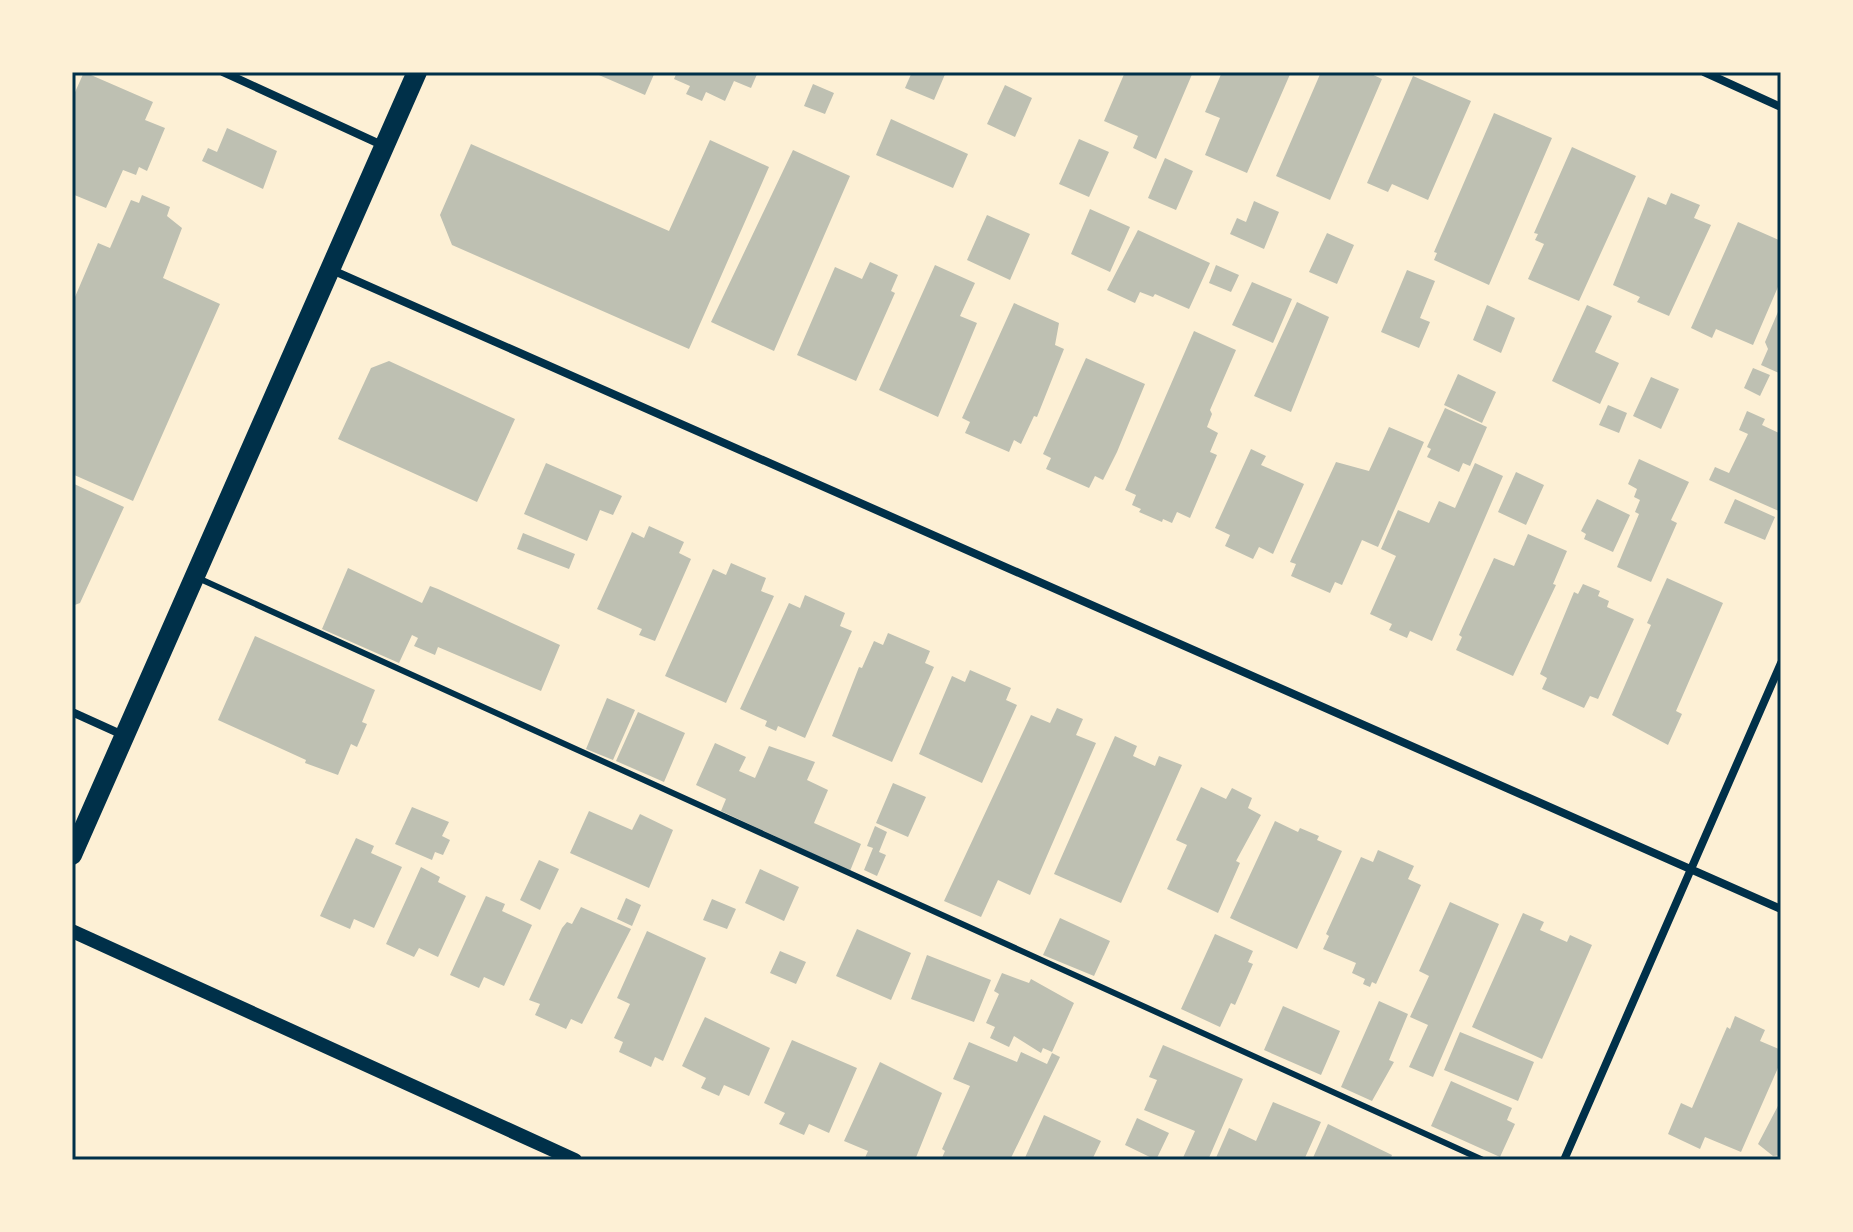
<svg xmlns="http://www.w3.org/2000/svg" width="1853" height="1232" viewBox="0 0 1853 1232" font-family="Figtree,sans-serif">
<rect width="100%" height="100%" fill="#fdf0d5"/>
<path fill="#bec0b2" d="M84 72 153 102 145 120 165 128 147 171 139 167 136 175 123 170 106 208 72 194V99Z
M592 72H655L645 95Z
M677 72H758L751 88 734 81 725 101 706 92 702 101 686 94 690 86 674 79Z
M912 72H946L934 100 905 88Z
M1125 72H1193L1156 159 1133 148 1138 136 1104 121Z
M1222 72H1291L1247 173 1205 155 1220 118 1205 112Z
M1321 72H1367L1382 79 1330 200 1276 176Z
M1413 76 1471 101 1428 200 1392 184 1388 192 1367 183Z
M813 84 834 93 825 114 804 106Z
M1005 85 1032 98 1015 137 987 124Z
M1494 113 1552 138 1489 285 1434 260 1437 253 1434 252Z
M891 119 968 154 953 188 876 155Z
M227 128 277 151 263 189 202 161 208 148 217 152Z
M1079 139 1109 152 1089 197 1059 184Z
M710 140 769 167 689 349 452 245 440 215 471 144 669 231Z
M1572 147 1636 176 1579 301 1528 279 1544 244 1535 240 1538 234 1534 233Z
M793 150 850 176 774 351 711 322Z
M1165 158 1193 171 1176 210 1148 198Z
M1671 193 1700 205 1694 218 1711 225 1669 316 1637 302 1640 297 1613 285 1648 197 1666 205Z
M142 195 170 207 167 216 182 228 163 278 220 304 133 501 72 474V304L98 243 110 248 131 200 139 203Z
M1254 201 1279 212 1264 249 1230 234 1237 218 1246 222Z
M1090 209 1130 227 1110 272 1071 254Z
M987 215 1030 234 1010 280 967 260Z
M1738 222 1781 241V280L1753 345 1716 329 1712 338 1691 328Z
M1138 230 1210 263 1189 309 1155 294 1153 297 1140 292 1135 303 1107 290Z
M1327 233 1354 245 1337 284 1309 272Z
M870 262 898 275 891 291 895 293 856 381 797 355 835 267 862 279Z
M935 265 975 283 960 316 977 323 938 417 879 390Z
M1216 265 1239 275 1231 292 1209 283Z
M1407 270 1435 281 1420 318 1430 322 1419 348 1381 332Z
M1252 282 1292 299 1273 343 1232 325Z
M1297 302 1329 317 1291 412 1254 396Z
M1014 303 1059 323 1055 345 1064 349 1037 417 1034 416 1021 444 1014 440 1009 452 965 433 970 422 962 418Z
M1487 305 1515 318 1501 353 1473 340Z
M1587 305 1612 316 1595 352 1619 363 1600 404 1552 381Z
M1781 305V374L1761 365 1768 349 1765 342Z
M1194 331 1236 350 1210 410 1212 414 1207 427 1218 433 1210 452 1217 455 1190 518 1177 512 1172 523 1163 519 1162 522 1139 512 1141 509 1132 505 1136 495 1125 490Z
M1086 358 1145 384 1117 452 1103 480 1095 476 1089 488 1046 469 1051 458 1043 454Z
M389 361 515 419 477 502 338 439 371 368Z
M1753 368 1770 375 1760 396 1744 388Z
M1458 374 1496 392 1482 423 1444 405Z
M1651 377 1679 389 1661 429 1633 416Z
M1608 405 1627 413 1619 433 1599 425Z
M1445 408 1487 427 1470 466 1463 463 1459 472 1427 457 1431 449 1427 447Z
M1747 411 1765 419 1762 425 1781 434V512L1709 480 1715 467 1729 473 1748 434 1739 430Z
M1389 427 1424 442 1378 547 1362 540 1342 585 1335 582 1330 593 1291 576 1296 564 1290 562 1336 462 1369 471Z
M1251 449 1266 456 1261 465 1304 484 1273 554 1259 547 1253 559 1225 546 1230 535 1215 528Z
M1639 459 1689 482 1671 520 1677 523 1651 582 1617 567 1639 514 1635 512 1640 500 1634 497 1637 489 1628 484Z
M546 463 622 496 613 515 600 510 587 541 524 514Z
M1475 463 1503 476 1432 641 1410 631 1407 638 1389 630 1392 624 1370 614 1396 556 1381 549 1398 510 1429 523 1439 501 1455 508Z
M1516 472 1544 485 1526 525 1498 512Z
M72 483 124 507 80 603 72 606Z
M1597 499 1630 515 1613 552 1584 539 1586 534 1581 531Z
M1735 499 1775 517 1765 540 1724 523Z
M649 526 684 542 679 553 691 559 655 641 639 635 642 629 597 609 632 532 644 538Z
M523 533 575 554 569 569 517 549Z
M1528 534 1567 551 1553 584 1556 585 1513 676 1456 650 1462 637 1459 635 1494 558 1514 566Z
M731 563 766 578 761 591 774 596 726 703 665 676 713 569 726 575Z
M348 568 422 603 430 586 438 589 560 645 541 691 438 647 435 655 414 646 418 638 412 635 399 663 322 629Z
M1667 578 1723 603 1676 711 1682 714 1668 745 1612 715 1651 625 1647 623Z
M1583 584 1600 591 1598 596 1609 601 1607 607 1634 619 1598 699 1590 696 1584 708 1542 689 1547 678 1540 674 1574 592 1578 594Z
M805 595 845 613 840 626 852 631 805 738 778 726 776 731 765 726 767 721 740 709 789 603 800 608Z
M888 633 930 651 925 663 934 667 892 762 832 736 859 667 862 668 874 641 883 645Z
M255 636 375 690 362 722 367 724 357 747 351 744 338 775 305 763 306 760 218 720Z
M970 670 1011 688 1006 700 1017 705 982 783 919 754 952 676 965 682Z
M607 698 635 710 613 760 586 749Z
M1057 708 1083 719 1076 735 1096 743 1030 895 998 880 981 917 944 901 1031 715 1050 723Z
M638 712 685 733 664 782 616 761Z
M1115 736 1137 746 1133 756 1155 766 1159 756 1182 765 1121 903 1054 874Z
M715 743 746 757 739 771 755 778 769 746 815 762 807 780 828 790 814 823 861 844 850 871 721 811 726 799 696 785Z
M893 783 926 797 908 837 876 823Z
M1201 787 1226 799 1232 788 1252 798 1248 808 1261 815 1236 861 1240 863 1218 913 1167 889 1187 845 1176 840Z
M412 807 449 822 442 836 450 840 443 855 435 852 432 860 395 844Z
M589 811 632 830 640 814 673 830 649 888 570 853Z
M1275 821 1298 832 1300 828 1319 836 1317 840 1342 851 1297 949 1230 918Z
M875 826 887 832 879 852 886 855 877 876 864 870 873 848 867 846Z
M356 838 374 846 371 853 402 867 374 928 354 919 350 929 320 916Z
M1378 850 1414 866 1408 879 1421 885 1376 984 1372 982 1370 987 1363 984 1365 979 1352 973 1356 963 1323 949 1329 936 1326 934 1361 857 1373 862Z
M539 860 559 869 540 910 520 900Z
M421 867 440 877 438 882 466 896 438 957 419 948 414 957 386 944Z
M760 869 799 887 784 921 745 903Z
M486 896 505 904 502 911 532 925 504 986 484 977 479 988 450 975Z
M626 898 641 905 632 926 617 919Z
M712 899 736 909 727 929 703 920Z
M1450 902 1499 924 1433 1077 1409 1067 1428 1025 1410 1017 1429 976 1419 971Z
M581 907 631 929 582 1024 571 1019 566 1029 535 1015 540 1004 529 1000 562 928 567 922 572 924Z
M1523 913 1544 922 1540 930 1567 942 1570 935 1592 945 1542 1059 1472 1027Z
M1060 918 1110 941 1094 976 1043 955Z
M857 929 911 953 891 1000 836 976Z
M647 931 706 958 663 1061 655 1057 651 1067 619 1052 623 1042 614 1038 630 1004 617 998Z
M1215 934 1253 951 1248 962 1253 964 1235 1005 1231 1003 1220 1027 1181 1009Z
M780 951 806 962 796 984 770 973Z
M927 955 991 980 974 1022 911 999Z
M1002 973 1029 983 1031 979 1074 1003 1052 1052 1043 1048 1041 1053 1014 1036 1009 1047 990 1038 995 1027 986 1023 999 994 994 991Z
M1379 1001 1408 1014 1389 1060 1394 1062 1372 1101 1341 1087Z
M1283 1006 1340 1031 1321 1075 1264 1050Z
M1735 1016 1765 1030 1760 1041 1781 1050V1061L1741 1152 1705 1137 1700 1149 1668 1134 1681 1103 1692 1108 1727 1027 1730 1029Z
M705 1017 770 1048 749 1096 724 1085 719 1096 701 1088 706 1078 682 1066Z
M1460 1032 1534 1062 1518 1101 1444 1070Z
M792 1040 857 1068 829 1133 809 1124 804 1135 779 1124 785 1113 764 1103Z
M969 1042 1017 1062 1021 1052 1047 1064 1052 1053 1060 1057 1010 1160H941L945 1151 942 1149 970 1086 953 1079Z
M1163 1045 1243 1079 1208 1160H1182L1195 1131 1144 1110 1157 1080 1149 1077Z
M880 1062 942 1093 915 1160H864L868 1151 844 1141Z
M1451 1081 1512 1108 1507 1120 1515 1124 1500 1157 1431 1126Z
M1781 1100V1155L1773 1156 1758 1144Z
M1273 1102 1321 1122 1304 1160H1215L1229 1128 1256 1141Z
M1044 1115 1101 1141 1092 1160H1024Z
M1137 1118 1169 1133 1156 1160 1125 1145Z
M1328 1124 1392 1155 1390 1160H1312Z"/>
<g fill="none" stroke-linecap="round" stroke-linejoin="round">
<path stroke="#003049" stroke-width="6" d="M198 578 1483 1160"/>
<path stroke="#003049" stroke-width="8" d="M223 72 384 146
M1704 72 1781 107
M332 270 1781 909
M72 712 125 736
M1564 1160 1781 663"/>
<path stroke="#003049" stroke-width="14" d="M72 931 575 1160"/>
<path stroke="#003049" stroke-width="20" d="M72 855 417 72"/>
</g>
<rect width="1853" height="1232" fill="none" stroke="#fdf0d5" stroke-width="148"/>
<rect x="74" y="74" width="1705" height="1084" fill="none" stroke="#003049" stroke-width="3"/>
</svg>
